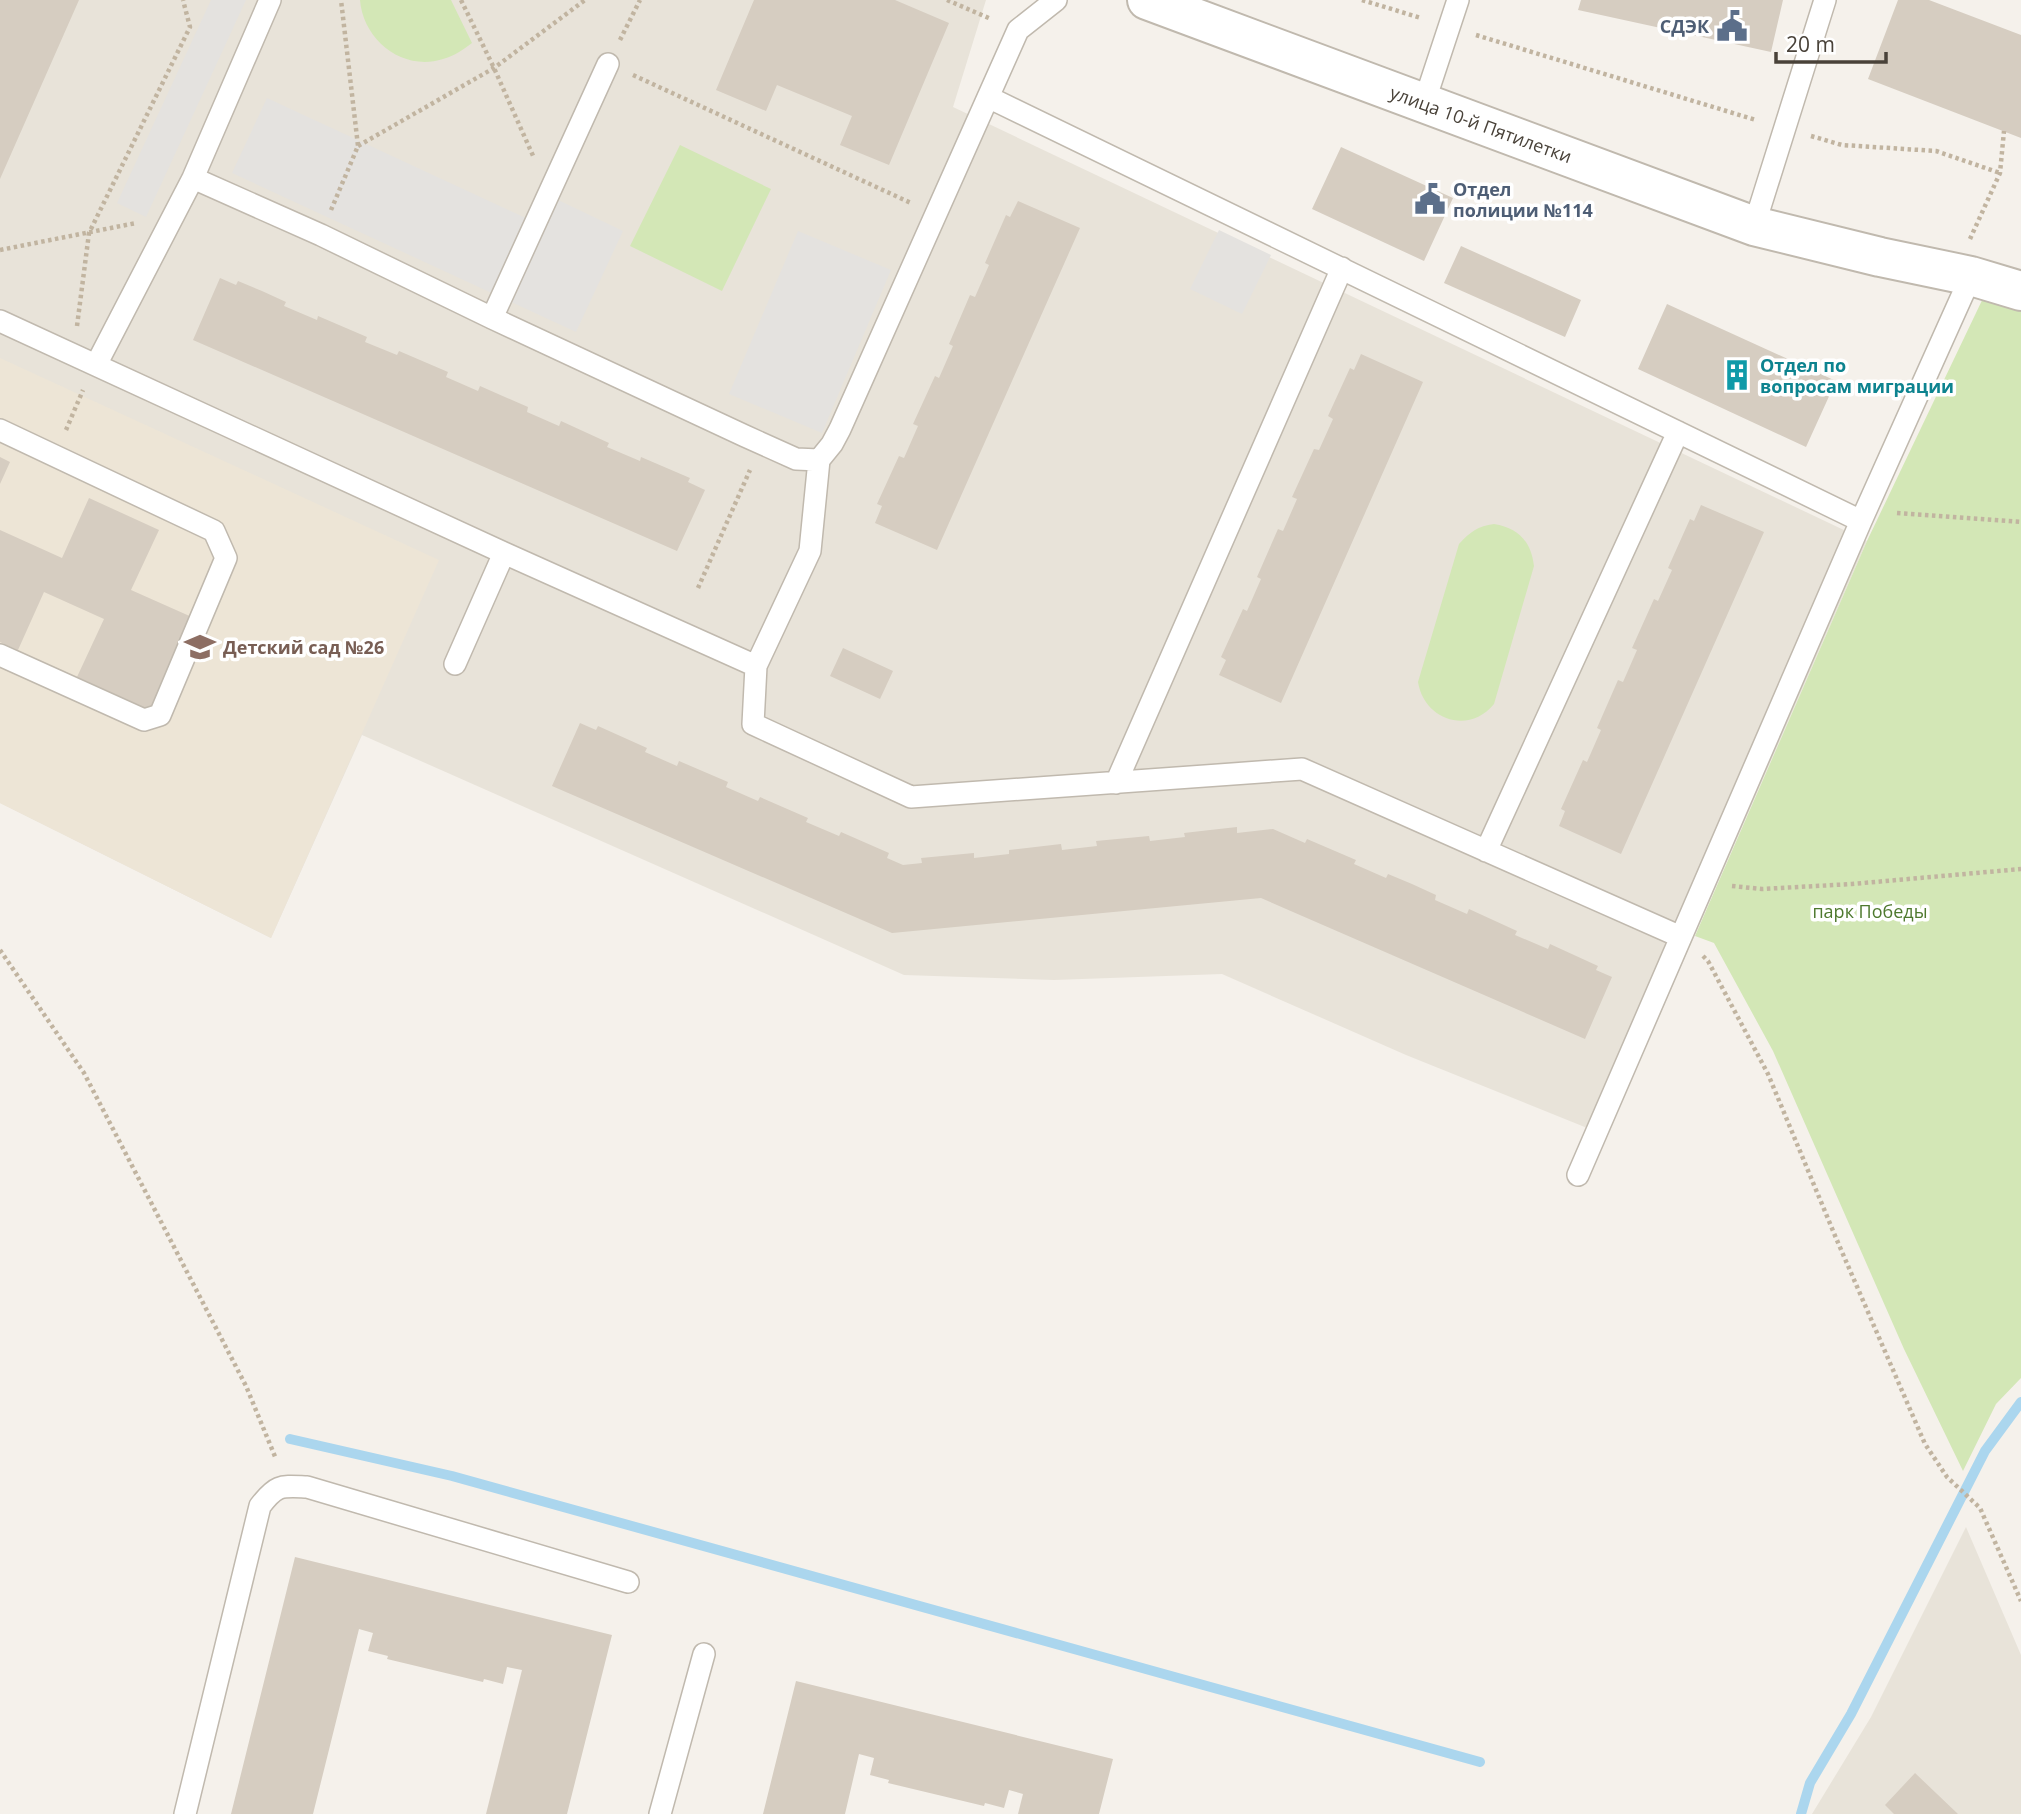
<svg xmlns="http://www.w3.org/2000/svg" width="2021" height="1814" viewBox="0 0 2021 1814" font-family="'Open Sans',sans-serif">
<rect width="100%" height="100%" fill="#f5f1eb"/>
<path fill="#e8e3d9" d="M0 0H986L953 107 1867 541 1607 1136 1406 1055 1222 974 1054 980 904 975 362 735 271 938 0 803Z
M1966 1527 2021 1655V1814H1812L1871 1717Z"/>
<path fill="#ede5d6" d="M0 358 439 560 271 938 0 803Z"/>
<path fill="#d3e7b6" d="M360 0H451L472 43C463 50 454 56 443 59 403 72 363 40 360 0Z
M680 145 771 189 722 291 630 246Z
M1986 292 2021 304V1378L1996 1404 1963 1471 1904 1349 1773 1051 1714 943 1695 936 1867 541Z
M1494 524C1518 528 1531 541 1534 566L1494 704C1469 735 1424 720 1418 682L1459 544C1470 532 1478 526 1494 524Z"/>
<path fill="#e4e2df" d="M211 0H246L146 217 117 203Z
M267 98 541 225 554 198 623 231 576 332 232 173Z
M1219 230 1271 255 1242 314 1190 289Z
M798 231 891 270 822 433 729 394Z"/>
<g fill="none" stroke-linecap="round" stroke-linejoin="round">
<path stroke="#abd6ee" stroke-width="10" d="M290 1439 452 1476 1480 1762
M1801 1814 1810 1783 1851 1714 1985 1451 2021 1402"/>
</g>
<path fill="#d6cdc1" d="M0 0H79L0 179Z
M754 0H895L949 23 889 165 840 145 852 116 777 85 766 111 716 90Z
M1581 0H1783L1771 52 1578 10Z
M1898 0H1929L2021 35V138L1868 79Z
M1341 147 1453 198 1424 261 1312 209Z
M1018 201 1080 228 937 550 875 523 882 506 877 504 899 456 904 458 918 426 913 424 935 376 939 378 953 346 949 344 970 295 975 297 989 265 985 263 1006 215 1010 217Z
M1461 246 1581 300 1565 337 1444 283Z
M220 278 236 285 238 281 262 291 286 302 284 306 317 320 318 316 367 337 365 342 397 355 399 351 448 372 446 377 478 391 480 386 528 407 527 412 559 426 561 421 609 443 607 447 640 461 641 457 690 478 688 482 705 490 677 551 193 340Z
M1667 304 1836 381 1806 447 1638 369Z
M1361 354 1423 382 1281 703 1219 675 1226 660 1221 657 1243 609 1247 611 1261 579 1257 577 1278 529 1283 531 1297 499 1292 497 1314 449 1319 450 1333 419 1328 416 1350 368 1354 370Z
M0 457 10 462 0 484Z
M89 498 159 530 131 590 194 618 152 711 77 677 104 619 44 592 18 650 0 642V530L62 558Z
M1701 505 1764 532 1621 854 1559 826 1565 811 1561 809 1583 760 1587 762 1601 730 1597 728 1618 680 1623 682 1637 650 1632 648 1654 599 1658 601 1672 570 1668 568 1690 519 1694 521Z
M843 648 893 671 880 699 830 676Z
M580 723 596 730 598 726 647 748 645 752 677 766 679 761 728 782 726 787 758 801 760 797 808 818 806 822 839 836 841 832 889 853 887 858 903 865 922 863 921 858 974 853V858L1009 854V850L1061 844 1062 850 1097 846 1096 841 1149 836 1150 841 1185 837 1184 833 1210 830 1237 827V833L1273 829 1305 843 1307 839 1356 860 1354 864 1386 878 1388 874 1412 884 1436 895 1435 900 1467 914 1469 909 1517 931 1515 935 1548 949 1550 944 1598 966 1596 970 1612 977 1585 1039 1261 898 892 933 552 786Z
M295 1557 612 1635 567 1814H486L522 1670 507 1667 503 1684 484 1679 483 1682 387 1659 388 1656 368 1651 373 1633 359 1629 313 1814H231Z
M796 1681 1113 1759 1099 1814H1018L1023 1794 1009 1790 1004 1808 985 1803 984 1806 888 1783 889 1780 870 1775 874 1758 859 1754 845 1814H763Z
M1915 1773 1958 1814H1894L1885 1805Z"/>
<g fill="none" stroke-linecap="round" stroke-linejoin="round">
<defs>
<path id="lane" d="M988 97 1861 521
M1424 103 1458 0
M193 178 270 0
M1754 226 1825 0
M492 318 608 64
M0 321 504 553 756 666 810 551 819 460 832 444 840 429 1018 30 1056 0
M96 365 193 178 321 235 492 318 745 436 796 459 819 460
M0 430 214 531 226 558 160 715 144 720 0 655
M455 664 504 553
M756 666 753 724 911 797 1302 769 1681 937
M1116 783 1342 268
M1486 851 1678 432
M1578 1175 1861 521 1971 276
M185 1814 260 1506C277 1484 281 1486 307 1487L628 1582
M660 1814 704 1654"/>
<path id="street" d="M1147 0 1754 226 1880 257 1971 276 2021 291"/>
</defs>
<use href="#lane" stroke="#c0b9ae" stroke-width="24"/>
<use href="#street" stroke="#c0b9ae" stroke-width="42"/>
<path stroke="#c1b4a0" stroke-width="4.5" stroke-dasharray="3.5 3.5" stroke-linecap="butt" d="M461 0 494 68 534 158
M947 0 991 19
M1362 0 1421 18
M1476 35 1756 120
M620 40 640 0
M633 75 911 203
M1811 136 1842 145 1936 151 2000 173
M358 146 494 68 585 0
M331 210 358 146 341 0
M1970 239 2000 173 2004 131
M0 250 136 223
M77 326 89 233 190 27 183 0
M66 430 83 390
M1897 513 2021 522
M698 588 750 470
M1732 886 1762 889 1852 884 2021 869
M0 950 84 1073 246 1386 276 1459
M1703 956 1708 961 1768 1074 1836 1238 1925 1444 1947 1477 1980 1508 2021 1601"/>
<use href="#lane" stroke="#fff" stroke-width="21"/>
<use href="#street" stroke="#fff" stroke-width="38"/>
</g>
<defs>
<symbol id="civic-bare" viewBox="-9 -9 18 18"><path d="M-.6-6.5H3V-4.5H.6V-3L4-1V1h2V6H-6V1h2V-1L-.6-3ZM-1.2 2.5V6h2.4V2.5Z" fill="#5c6f8a" stroke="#fff" stroke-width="2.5" paint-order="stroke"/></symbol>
<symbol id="building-bare" viewBox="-9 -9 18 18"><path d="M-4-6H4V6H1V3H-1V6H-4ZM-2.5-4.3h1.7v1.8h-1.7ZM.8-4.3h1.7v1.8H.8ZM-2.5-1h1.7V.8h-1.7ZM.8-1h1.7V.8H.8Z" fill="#0f9aa8" stroke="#fff" stroke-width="2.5" paint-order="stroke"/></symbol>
<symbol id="school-bare" viewBox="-9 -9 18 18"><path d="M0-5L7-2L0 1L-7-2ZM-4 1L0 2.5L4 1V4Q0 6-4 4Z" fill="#8d6e63" stroke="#fff" stroke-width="2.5" paint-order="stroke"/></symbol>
</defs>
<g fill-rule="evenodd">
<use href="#civic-bare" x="1710" y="4" width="44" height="44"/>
<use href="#civic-bare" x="1408" y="177" width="44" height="44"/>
<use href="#building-bare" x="1715" y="353" width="44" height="44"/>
<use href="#school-bare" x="178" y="625" width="44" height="44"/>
</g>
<g text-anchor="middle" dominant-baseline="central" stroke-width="7" stroke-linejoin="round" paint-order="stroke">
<g font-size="18" font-weight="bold" fill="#4e5e75" stroke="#fff" text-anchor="end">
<text x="1709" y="26">СДЭК</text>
<text x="1453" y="189" text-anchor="start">Отдел<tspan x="1453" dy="21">полиции №114</tspan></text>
</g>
<g font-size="18" fill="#494239" stroke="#fff">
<text transform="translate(1481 124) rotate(20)">улица 10-й Пятилетки</text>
</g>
<g font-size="18" font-weight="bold" fill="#0d838f" stroke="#fff" text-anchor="start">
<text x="1760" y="365">Отдел по<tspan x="1760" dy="21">вопросам миграции</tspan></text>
</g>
<g font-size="18" font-weight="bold" fill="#785e54" stroke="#fff" text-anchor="start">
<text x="223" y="647">Детский сад №26</text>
</g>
<g font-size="18" fill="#4e792e" stroke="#fff">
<text x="1870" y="911">парк Победы</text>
</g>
</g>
<path d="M1776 52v10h110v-10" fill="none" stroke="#494239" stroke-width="3.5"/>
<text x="1786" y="52" font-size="21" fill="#494239" stroke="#ffffff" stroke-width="5" paint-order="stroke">20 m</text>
</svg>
